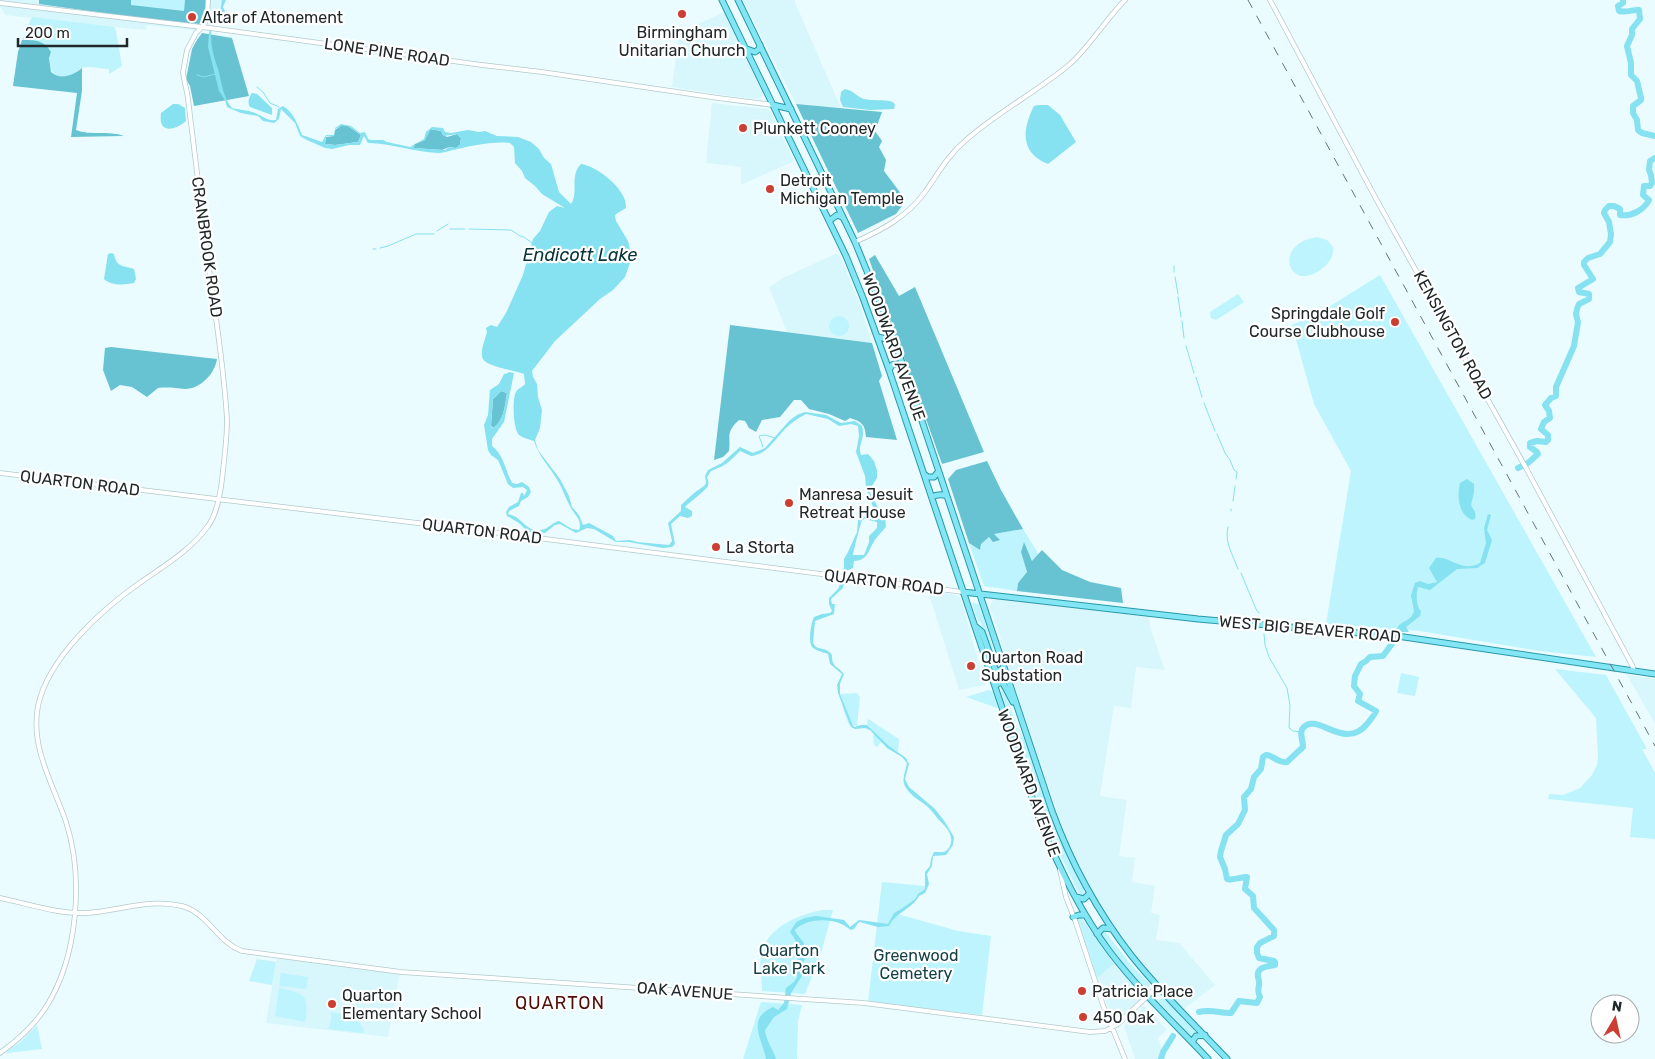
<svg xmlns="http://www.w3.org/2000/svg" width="1655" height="1059" viewBox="0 0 1655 1059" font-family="Rubik,sans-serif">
<rect width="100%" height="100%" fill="#eafcff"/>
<path fill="#d7f7fc" d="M0 0H222L221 12 218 16 211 27 200 31 147 25 146 30 115 27 116 31 13 86 18 52 31 18 5 15 0 6Z
M743 0H794L841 108 840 109 796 104Z
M724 12 760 88 763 94 761 98 754 99 723 95 672 87 679 33Z
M712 103 767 109 771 112 794 161 741 185V167L706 163Z
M835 254H839L858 300 872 343 787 332 769 287 783 278Z
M928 591 956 595 961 599 985 685 959 690Z
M997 599 1149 617 1150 627 1165 670 1136 667 1131 708 1114 706 1100 796 1127 800 1119 856 1135 858 1132 882 1155 886 1151 913 1160 915 1156 940 1179 943 1215 985 1184 1009 1149 971 1125 941 1096 898 1067 841 1003 652 1000 636 990 607 992 601Z
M1627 675 1655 679V724Z
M277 956 400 972 388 1037 266 1023Z
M1114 964 1143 997 1118 1020 1114 1022 1097 978Z
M1144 1006 1167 1030 1158 1038 1163 1052 1161 1059H1135L1124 1026Z"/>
<path fill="#bdf4fd" d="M131 0H185L184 12 130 5Z
M32 17 114 27 116 31 122 66 109 74V69C102 69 89 65 82 68 77 70 74 74 69 76 51 81 48 66 51 52L22 40Z
M1317 237 1327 240 1333 247C1334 255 1330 262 1324 267 1290 297 1270 244 1317 237Z
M1380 275 1596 657 1539 651 1420 631 1395 629 1391 630 1384 628 1326 624 1351 471 1314 404 1292 325 1319 313Z
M1238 294 1244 302 1216 320 1211 318 1210 312Z
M829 326a10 10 0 1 1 20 0a10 10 0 1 1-20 0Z
M1023 529 1039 555 1033 562 1024 543 1021 552 1027 572 1018 583 1017 591 984 586 969 543 980 550 981 544 989 537 999 540 993 534Z
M972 603 979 604 998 663V666L994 664 981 624 976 616Z
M1555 669 1606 675 1647 749H1642L1655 773V839L1630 837 1633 808 1548 799 1549 794 1563 795 1580 788 1592 775 1597 765 1598 757 1596 718Z
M1401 673 1419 677 1415 696 1397 693Z
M1001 687 1005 692 1018 729 1024 739 1056 833 1084 891V895H1080L1061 857 1055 847 1045 825 1001 692Z
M989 690 993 692 998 706 997 708 966 697Z
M857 693 860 697 857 726 849 725C847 719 844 713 843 708 842 702 843 699 840 694Z
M868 719 899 739 898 752 881 742 877 747 875 746C871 738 877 730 867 725Z
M882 882 925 886V889L918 894 915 899 906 906 898 910 894 913 958 931 991 936 982 1015 868 1002Z
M823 910H833L821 953 805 994 762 991C762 980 759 967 761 956 765 928 799 914 823 910Z
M1080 916 1114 964 1097 978 1077 918Z
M1104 930 1131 965 1150 984V986L1147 988C1130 976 1114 951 1101 934V931Z
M257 959 276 962 272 985 249 981Z
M281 973 308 977 306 989 279 986Z
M279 988C304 993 310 994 305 1022L275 1016Z
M1163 997 1197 1033 1192 1037 1158 1001Z
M761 1002 802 1005 798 1021 797 1059H743Z
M331 1012 354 1016 364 1029 363 1033 328 1029 331 1021Z
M37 1025 42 1049 7 1053 6 1052 19 1043Z"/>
<path fill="#67c3d2" d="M39 0H131V5L184 11 185 0H206L204 20 199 24 147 19 39 4Z
M202 33 232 38 249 96 194 106 190 86 186 79 192 49 197 40Z
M22 40C35 40 44 40 51 52L49 58 51 72C61 81 73 75 82 68V91L76 130C91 136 108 130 124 136L71 137 77 93 13 86 18 52Z
M796 104 882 112 875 131 882 141 879 147 886 160 884 171 902 195V206L896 214 858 233Z
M342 125 348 126 361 135 358 142 335 145 325 144 326 137 334 136 335 130Z
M430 129 441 131 443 135 447 137 457 134 461 138 460 145 456 148 449 147 442 150 413 148 415 144 425 140Z
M875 255 899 296 915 287 984 452 942 464 869 259Z
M730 325 872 343 882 376 879 381 897 440 866 437C865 424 862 422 850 418L845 421 829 414 809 409 801 400H794L780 417 762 420 756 432 749 428 745 421 739 420C725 433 731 436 729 451L723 457 714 460Z
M111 347 217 359C215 373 201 389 185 389 176 388 167 387 158 388L147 397 132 387 120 385 111 391 103 370 105 348Z
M501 391 507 393C505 406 504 419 494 428L492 427 491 425 493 399Z
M987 461 1001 490 1023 529 994 534 1000 540 993 542 989 537 981 544 980 550 969 543 948 479 956 470Z
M1024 542 1032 561 1042 550 1062 570 1090 582 1121 588 1123 603 1017 591 1018 583 1027 572 1021 552Z"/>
<path fill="#86e1f0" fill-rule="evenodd" d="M222 0H226L223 7 225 11 219 21 213 24C209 38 212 50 216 63 222 78 221 95 232 108 240 110 250 110 257 114 264 117 267 121 276 120L278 109 283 106C294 113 298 125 302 135L322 142 326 135H334L335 128 341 124 351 126 360 133 365 132 368 139 371 140H383L387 142 410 147 424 139 426 132 432 127 443 128 445 132 451 133 468 130 479 132 485 131 497 136 518 137 531 142 539 149 544 158 551 164 559 192 571 204C579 193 569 176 581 164 597 166 628 190 626 208L616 214 615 216 616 221 628 241 630 249V263L625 277 613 290 600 299 555 341 532 371 533 377 537 384 538 397 542 410 540 428 535 440 538 450 560 479 569 496 572 507 579 515 583 525 589 523 613 536 616 541 630 540 637 542 669 545 672 541 668 523 681 511V505L694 493 704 486 706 483 705 476 708 470 722 463 740 447 753 453 765 448 789 421 797 415 805 412 826 415 841 423 855 421 862 426C866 440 857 444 861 455L868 454 874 461 877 470V478L870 489V493L880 511 885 515 886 527C881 532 876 538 873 543 867 554 867 560 854 561L853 568 846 571 843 588 831 599 832 604H835L834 614 815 621 813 643 816 647C823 650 827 648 832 655 832 668 837 665 844 674L840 684V694L853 726 855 727 861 725H867L889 746 906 758 909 764 905 779 909 787 935 809 945 822 954 837 953 845 946 855 933 856 932 866 927 874 929 884 925 893 919 896C912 909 896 912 889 926L878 927 860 922 858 923 854 929 851 930C847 928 845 925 841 924 829 918 805 919 795 930L796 933 804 943 806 957 801 967 802 976 791 993 787 1009 774 1017 765 1030C766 1041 773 1049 776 1059H766C762 1038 746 1019 773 1007L778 1010 784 1003 786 988 794 982 797 977C794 958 805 951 790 932L795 924 798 921 805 918 816 916 844 920 850 927 859 920 888 924 894 913 907 905 915 899 918 894 925 889V872L930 866 931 859 934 852C942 852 946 854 950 846 955 835 945 826 938 819 935 815 932 811 928 807 920 800 910 796 905 786 901 779 906 771 907 763L902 757 887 748 870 730 865 728 855 729 851 727 838 693 837 685 842 674 830 664 828 654C823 652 816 651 812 647 808 641 811 623 814 617L822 614 830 613 832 611 829 604V598L838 589 841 582 844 567V559L848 552 857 532 858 520 864 516H874L873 507 866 487 865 476 856 452 859 436 858 426 851 424 839 426 828 419 806 414C798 418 791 423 785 429 774 440 768 454 751 456L740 451C729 462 727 465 711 471L707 477C708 480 709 483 708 486 707 489 689 503 685 507L692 511V516L688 518 680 516 671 524 675 544 672 547 663 548 629 542H616L594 529 587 528 576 533 560 524 555 525 545 533 528 532 519 523 507 516 506 512 509 507 518 502 521 493H523L524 496 527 490 523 487 513 488 508 484 498 460 491 455 488 450 484 425 488 415 490 390 499 384 504 374 508 373 509 372 514 373 504 422 492 439V446C504 455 505 470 512 483L517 484 522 482 529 487 531 492 528 497 521 501 519 506 509 511 508 514C511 515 514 516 516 517 526 524 530 534 545 529 550 527 553 522 559 521L572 529 579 530C583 520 574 515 570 506 565 498 563 489 558 481 550 467 539 457 534 441 529 439 523 438 519 435 513 429 512 399 516 392 518 388 523 387 525 384L524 374C516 370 482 367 482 356 481 348 485 340 487 332L486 328 491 325 497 327 506 313 523 275 533 239 540 231 549 212 557 206 565 208 542 194 535 186 525 178 522 171 515 163 514 147 510 143C491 141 472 146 453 150 448 151 443 153 438 153 414 152 391 143 368 143L364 136 360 145H349L332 149 325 148 307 140 300 136 295 123 281 109 279 119 274 123 263 121 258 116 241 113 227 107 225 100 219 91 208 47 209 33 212 25 220 13ZM343 125 350 127 361 135 358 142 335 145 325 144 326 136H334L335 129ZM431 129 441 131 444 136 457 134 461 138 460 144 456 148 449 147 445 150 414 148 415 144 425 140ZM501 391 507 393C505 405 504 422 492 428L491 425 493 399ZM865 519 877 522V528L869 536V542L864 555H853C853 553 861 522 862 520Z
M845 89C853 90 857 97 864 99 873 101 883 99 893 102L895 105 894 109 870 110 843 107 840 100 841 92Z
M252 93 257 94 272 108V115L250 107C247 103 249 97 252 93Z
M173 104H178L185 108 186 121C174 131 158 134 161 113Z
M1039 105H1048L1060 115 1076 142 1048 164C1020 153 1022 130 1034 106Z
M111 253 114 254C117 268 122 265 134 269L136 279 134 283C125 285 111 286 104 279L108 254Z
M1467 479 1474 484V492L1471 505C1473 510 1477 512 1475 519L1472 520C1458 514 1457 496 1460 483Z
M1488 514 1491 515 1487 530 1492 540 1485 563 1477 568 1457 569 1430 590 1418 587C1416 594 1416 606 1421 611L1420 616 1406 627 1409 632H1396L1395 631C1400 622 1403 623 1410 618 1412 616 1413 613 1414 611L1411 595 1415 583 1420 581 1428 584 1437 582 1429 568 1436 558C1451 556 1461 573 1480 563L1486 543 1484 528Z"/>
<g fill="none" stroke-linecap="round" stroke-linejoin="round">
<path stroke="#86e1f0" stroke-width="1" d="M197 75 204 77 215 74
M257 87 263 92 270 103 279 107
M450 229H465
M469 229 511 230 520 236 524 237 532 243
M437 231 448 224
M380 248 388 246 416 234H434
M373 249H376
M1174 266V272
M1175 277 1178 294
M1178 297 1181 317
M1182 321 1184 338
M1186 346 1194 373
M1196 377 1202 397
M1204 403 1215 431
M1217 434 1225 453 1230 460 1234 470 1237 472 1236 479
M763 447 759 436 765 435 775 438
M1233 501 1235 486
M1231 511V509
M1228 527C1224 542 1233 555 1238 569
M1241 573 1256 609 1259 613
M1264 634 1265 645 1269 657 1287 688 1290 705 1289 728 1293 731 1302 732"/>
<path stroke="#86e1f0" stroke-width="6" d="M1623 0V3L1618 6 1619 11C1627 13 1634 9 1639 10L1640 19 1632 29V35L1627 46 1631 63V75L1637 81 1641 98V100L1633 106V113L1637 120 1638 130 1642 133 1655 136
M1518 468 1528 463 1538 454 1537 452 1530 447V443L1537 441 1546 442 1548 440V435L1541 429 1544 422 1550 418 1549 411 1545 405 1551 398 1556 396V387L1574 346 1578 322 1576 314 1577 309 1579 304 1589 299V294L1579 292 1578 288 1593 279 1584 265V262L1588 258 1600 254 1610 242 1611 234 1609 222 1604 213 1605 210 1609 206H1614L1620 209V215C1631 217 1644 210 1649 200L1643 195 1644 186H1650L1652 183 1651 175 1649 170 1650 161 1655 158
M1199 1012C1210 1009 1220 1013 1231 1013L1239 1001 1257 1003 1260 997C1256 989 1260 988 1259 981 1259 980 1258 979 1258 977 1256 967 1268 966 1275 965V962L1274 961 1259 958 1257 953V947L1260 943 1274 936V930L1254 908 1253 896 1245 889 1247 877C1240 877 1232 881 1227 879L1225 869 1220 857 1221 851 1226 835 1238 824 1245 810 1244 797 1251 789 1254 777 1261 769 1263 757 1266 755C1274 755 1278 764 1287 762L1303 747C1303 741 1299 732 1303 728 1317 711 1344 752 1367 724 1370 720 1374 716 1376 711L1358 701 1360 694 1354 686 1355 676 1361 664 1366 661 1370 657 1383 656 1394 641
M1161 1059 1163 1052 1173 1036"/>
<defs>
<path id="minor" d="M1270 0 1375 197 1526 468 1632 665 1634 671
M0 3 210 28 482 65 542 72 718 98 773 105
M855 242C882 230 907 217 925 192 938 174 948 155 965 141 997 112 1037 92 1070 64 1091 45 1105 20 1125 0
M0 473 451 527 963 592
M1060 870 1066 897 1076 923 1103 1005 1125 1059
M0 898C29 904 57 914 87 913 119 911 150 898 182 906 208 913 217 942 242 951L401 972 864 1003 1090 1032 1105 1031 1118 1024 1158 986
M0 1053C18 1040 34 1026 46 1007 78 957 84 877 66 822 53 784 30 747 38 706 48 658 102 609 141 582 164 566 191 550 208 526 217 514 220 495 222 480 224 460 227 440 227 420 226 401 224 383 222 365 218 331 213 296 208 262 201 208 195 153 188 99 187 90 184 81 183 72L187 50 196 33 202 27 207 20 208 0"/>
<path id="major" d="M722 0 846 256 863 298 889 370 1042 827C1061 871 1081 913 1110 952 1139 990 1175 1024 1208 1059
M738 0 855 242 884 313 909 382 1052 811C1071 863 1097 911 1131 955 1160 992 1195 1025 1227 1059
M747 49 755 52 759 49 760 45
M773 105 791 109
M829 221 837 215 842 217
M878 337 886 339 891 333
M889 370 892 365 896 364 903 367
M925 475 928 477H934L938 472
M932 497C937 494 941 494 947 496
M963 592 1198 619 1404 637 1655 674
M976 627 982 632 995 669 998 671 1004 668
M995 686 999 683H1003L1013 702
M1076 897 1084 899 1089 894
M1073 917 1079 915H1085
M1097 934 1103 928 1112 929
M1192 1042 1196 1036 1205 1035"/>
</defs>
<use href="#minor" stroke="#b4c9cd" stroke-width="5.5"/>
<use href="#major" stroke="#2998a8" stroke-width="7"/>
<use href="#minor" stroke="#fff" stroke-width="4"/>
<use href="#major" stroke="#82e6f4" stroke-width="5"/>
<path stroke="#687476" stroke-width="1" stroke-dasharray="9 9" stroke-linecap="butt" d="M1248 0 1655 746"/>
</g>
<g fill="#cb3e31" stroke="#fff" stroke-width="2">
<circle cx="682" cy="14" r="5"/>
<circle cx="192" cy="17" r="5"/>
<circle cx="743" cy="128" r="5"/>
<circle cx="770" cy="189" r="5"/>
<circle cx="1395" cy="322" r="5"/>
<circle cx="789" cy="503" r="5"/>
<circle cx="716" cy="547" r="5"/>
<circle cx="971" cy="666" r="5"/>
<circle cx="1082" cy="991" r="5"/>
<circle cx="332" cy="1004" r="5"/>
<circle cx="1083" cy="1017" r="5"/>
</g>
<g text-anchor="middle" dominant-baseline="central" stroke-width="4.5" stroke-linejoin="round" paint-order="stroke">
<g font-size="16" fill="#20282a" stroke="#fff" text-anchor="start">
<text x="202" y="17">Altar of Atonement</text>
<text x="682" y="32" text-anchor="middle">Birmingham<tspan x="682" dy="18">Unitarian Church</tspan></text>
<text x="753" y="128">Plunkett Cooney</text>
<text x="780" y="180">Detroit<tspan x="780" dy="18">Michigan Temple</tspan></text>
<text x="1385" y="313" text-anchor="end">Springdale Golf<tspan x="1385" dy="18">Course Clubhouse</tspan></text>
<text x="799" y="494">Manresa Jesuit<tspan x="799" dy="18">Retreat House</tspan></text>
<text x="726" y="547">La Storta</text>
<text x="981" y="657">Quarton Road<tspan x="981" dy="18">Substation</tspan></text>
<text x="1092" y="991">Patricia Place</text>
<text x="342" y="995">Quarton<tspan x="342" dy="18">Elementary School</tspan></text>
<text x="1093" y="1017">450 Oak</text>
</g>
<g font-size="16" fill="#20282a" stroke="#fff">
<text transform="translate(387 52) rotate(8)">LONE PINE ROAD</text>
<text transform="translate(207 247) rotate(82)">CRANBROOK ROAD</text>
<text transform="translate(1453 335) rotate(61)">KENSINGTON ROAD</text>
<text transform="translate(894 347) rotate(70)">WOODWARD AVENUE</text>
<text transform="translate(80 483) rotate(7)">QUARTON ROAD</text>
<text transform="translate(482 531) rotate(7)">QUARTON ROAD</text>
<text transform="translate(884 582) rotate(7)">QUARTON ROAD</text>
<text transform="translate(1310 629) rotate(5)">WEST BIG BEAVER ROAD</text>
<text transform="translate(1029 783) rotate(70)">WOODWARD AVENUE</text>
<text transform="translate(685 991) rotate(4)">OAK AVENUE</text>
</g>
<g font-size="16" fill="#154047" stroke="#fff">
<text x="789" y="950">Quarton<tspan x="789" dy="18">Lake Park</tspan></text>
<text x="916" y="955">Greenwood<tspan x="916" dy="18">Cemetery</tspan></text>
</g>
<g font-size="18" font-style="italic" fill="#05343a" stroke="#fff">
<text x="580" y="255">Endicott Lake</text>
</g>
<g font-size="18" letter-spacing="1" fill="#520e09" stroke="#fff">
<text x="560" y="1003">QUARTON</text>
</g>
</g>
<g transform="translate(1615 1019) rotate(9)"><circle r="24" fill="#ffffff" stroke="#a6a9aa"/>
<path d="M0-4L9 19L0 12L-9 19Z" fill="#cb3e31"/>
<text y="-8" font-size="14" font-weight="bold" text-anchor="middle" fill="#20282a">N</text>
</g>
<path d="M18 38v8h109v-8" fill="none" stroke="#20282a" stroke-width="2.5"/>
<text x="25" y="38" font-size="15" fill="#20282a" stroke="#ffffff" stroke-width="4" paint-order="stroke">200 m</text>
</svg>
